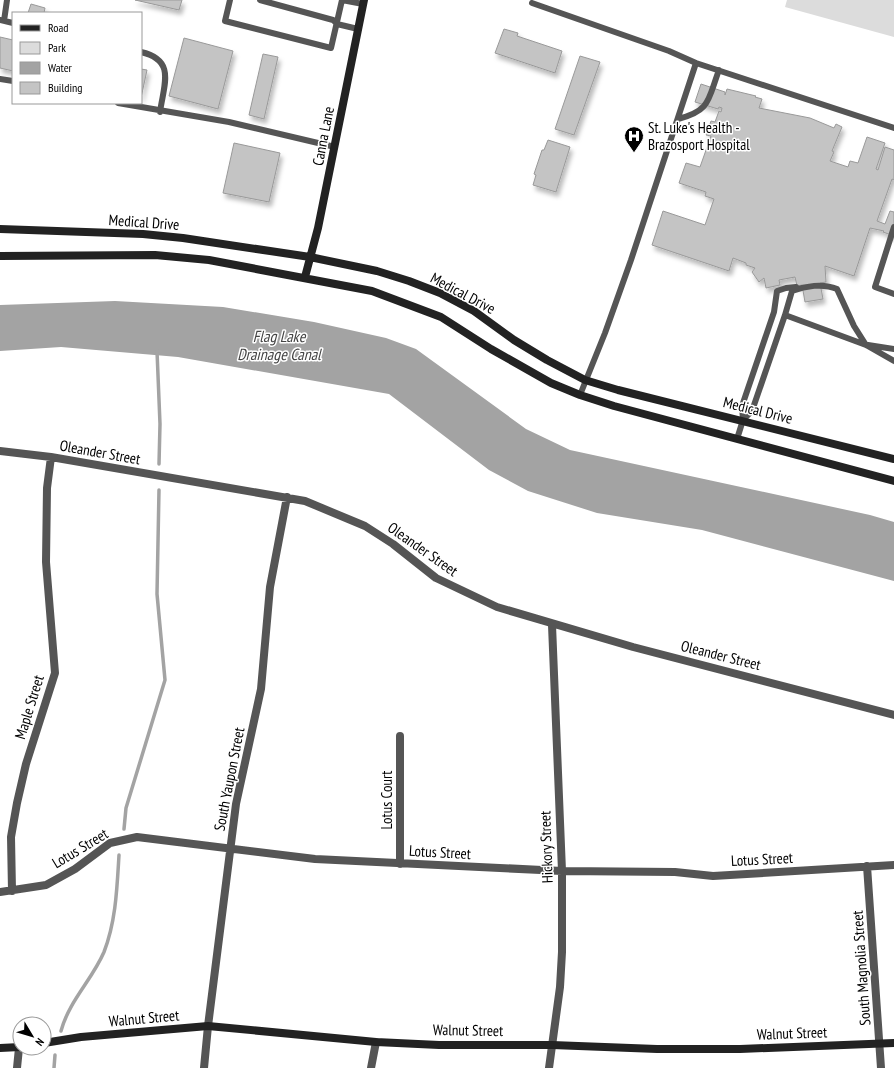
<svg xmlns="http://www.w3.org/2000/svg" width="894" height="1068" viewBox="0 0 894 1068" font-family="'PT Sans Narrow',sans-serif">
<defs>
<filter id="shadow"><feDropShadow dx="2.5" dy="4.5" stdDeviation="2" flood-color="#0004"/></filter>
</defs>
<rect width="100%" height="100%" fill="#fff"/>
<path fill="#dcdcdc" d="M787 0H894V37L785 7Z"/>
<path fill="#a3a3a3" d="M115 301 223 307 314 322 386 338 416 349 526 429 570 450 870 515 894 522V581L702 530 597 513 528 491 489 470 389 394 178 357 61 347 0 351V305Z"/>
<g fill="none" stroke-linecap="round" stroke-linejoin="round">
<path stroke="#a3a3a3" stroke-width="3.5" d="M157 351 160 424 159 464
M124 829 126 808 165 680 157 594 159 490
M61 1031C69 1001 92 980 104 952 116 921 117 888 119 855
M54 1068 55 1055"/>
</g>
<path fill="#c4c4c4" stroke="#999" filter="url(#shadow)" d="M135 0H182L179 10Z
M31 4 45 8 44 13H28Z
M504 29 518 33 517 36 562 51 555 73 495 53Z
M0 37 13 40V71L0 68Z
M184 38 233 51 218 109 169 96Z
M263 54 278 57 264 119 249 115Z
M580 56 600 62 574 135 555 129Z
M141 69 147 70 141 98Z
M701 84 725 92V95L727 89 756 96 755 97 762 99 759 108 810 118 834 128 836 124 842 127 832 151 834 152 830 161 848 167 850 161 858 163 867 137 885 143 876 169 878 170 885 147 894 150V180L892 179 877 221 885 224 890 211 894 212V236L883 232 884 231 870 228 854 276 825 266 826 282 820 283 823 299 805 302 802 285 797 286 795 277 779 280 780 285 766 288 764 278 759 282 752 272 755 268 746 265V263L733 258 729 271 652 245 663 211 705 225 714 199 705 196 706 192 679 183 686 163 700 167 711 136 706 135 711 121 715 122 719 111 721 112 722 108 719 107 718 109 695 102Z
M548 140 570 147 556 192 533 185 536 175 534 174 542 150H544Z
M234 143 280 153 269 202 223 193Z"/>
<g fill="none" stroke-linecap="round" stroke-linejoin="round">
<path stroke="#555" stroke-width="6" d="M230 0 225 21 331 48 342 0
M260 0 333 20 337 24 358 29
M342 0 363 4
M532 3 669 51 696 63 894 128
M0 20 13 23
M4 21 7 0
M141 52C176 60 164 84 160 112
M0 79 13 81
M118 103 229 122 335 147
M678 119C711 111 708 99 719 70
M894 227 875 287 894 294
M785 315 866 345 894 361
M868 345 894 349
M580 395 605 333 631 260 696 63
M743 420 752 411 785 315 792 291C805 286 823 283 837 289L854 326 866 345
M737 439 743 420 742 406 774 312 777 291 786 288 796 287"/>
<path stroke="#555" stroke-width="8" d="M0 451 51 457 305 501 365 526 393 544 436 578 497 607 633 647 894 715
M400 864V736
M867 866 881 1068
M12 891 11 837 17 803 26 764 55 673 46 562 47 488 51 457
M0 892 46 885 75 869 110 843 137 837 315 859 562 871 675 872 713 876 894 865
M17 1068 19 1048
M204 1068 208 1026 236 804 261 689 270 587 287 497
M371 1068 376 1042
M549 1068 560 987 562 952V871L552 625"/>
<path stroke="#222" stroke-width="8" d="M0 229 143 234 183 238 310 257 377 271 409 281 440 293 474 311 514 340 547 360 585 380 618 390 894 459
M0 256 155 255 209 260 372 291 441 317 491 349 551 383 580 395 614 406 894 481
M305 277 318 228 364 0
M44 1043 81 1037 208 1026 376 1042 439 1045H552L657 1049H740L894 1043
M0 1048 20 1047"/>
</g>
<defs>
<symbol id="hospital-pin" viewBox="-11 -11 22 30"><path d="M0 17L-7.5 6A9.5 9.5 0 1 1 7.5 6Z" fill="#000" stroke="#fff"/><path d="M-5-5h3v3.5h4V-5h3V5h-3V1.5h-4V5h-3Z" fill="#fff"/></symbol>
</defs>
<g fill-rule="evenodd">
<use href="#hospital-pin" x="623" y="125" width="22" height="30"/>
</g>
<g text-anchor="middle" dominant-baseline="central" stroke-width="3" stroke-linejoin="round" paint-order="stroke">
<g font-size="15" fill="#000" stroke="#fff" text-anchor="start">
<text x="648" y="127">St. Luke's Health -<tspan x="648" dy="17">Brazosport Hospital</tspan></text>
</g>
<g font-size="15" fill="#000" stroke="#fff">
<text transform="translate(323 136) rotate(-79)">Canna Lane</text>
<text transform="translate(144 222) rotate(4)">Medical Drive</text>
<text transform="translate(463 293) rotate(28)">Medical Drive</text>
<text transform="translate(758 410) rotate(14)">Medical Drive</text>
<text transform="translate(100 452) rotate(10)">Oleander Street</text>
<text transform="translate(423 549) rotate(35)">Oleander Street</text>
<text transform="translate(721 655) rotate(14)">Oleander Street</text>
<text transform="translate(29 707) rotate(-73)">Maple Street</text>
<text transform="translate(229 779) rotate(-79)">South Yaupon Street</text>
<text transform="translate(386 800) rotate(-90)">Lotus Court</text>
<text transform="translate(546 847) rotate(-92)">Hickory Street</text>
<text transform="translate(80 848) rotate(-31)">Lotus Street</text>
<text transform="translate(440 852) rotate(3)">Lotus Street</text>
<text transform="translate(762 859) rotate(-3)">Lotus Street</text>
<text transform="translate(861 968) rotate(-94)">South Magnolia Street</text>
<text transform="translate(144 1018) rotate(-5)">Walnut Street</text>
<text transform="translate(468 1030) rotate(1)">Walnut Street</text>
<text transform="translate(792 1033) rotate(-2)">Walnut Street</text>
</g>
<g font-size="16" font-style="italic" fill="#444" stroke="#fff">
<text x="279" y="336">Flag Lake<tspan x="279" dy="18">Drainage Canal</tspan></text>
</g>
</g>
<rect x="12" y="12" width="130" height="92" fill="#ffffff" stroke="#999999"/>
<rect x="20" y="25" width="20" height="6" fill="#222222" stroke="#999999"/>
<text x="48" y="32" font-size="12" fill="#000000">Road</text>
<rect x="20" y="42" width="20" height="12" fill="#dcdcdc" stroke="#999999"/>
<text x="48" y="52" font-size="12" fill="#000000">Park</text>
<rect x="20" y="62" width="20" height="12" fill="#a3a3a3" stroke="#999999"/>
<text x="48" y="72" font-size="12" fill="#000000">Water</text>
<rect x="20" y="82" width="20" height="12" fill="#c4c4c4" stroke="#999999"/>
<text x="48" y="92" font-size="12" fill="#000000">Building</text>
<g transform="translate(32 1036) rotate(128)"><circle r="19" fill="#ffffff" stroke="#999999"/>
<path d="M0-3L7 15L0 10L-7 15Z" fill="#000000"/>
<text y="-6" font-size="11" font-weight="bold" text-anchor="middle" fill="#000000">N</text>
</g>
</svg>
